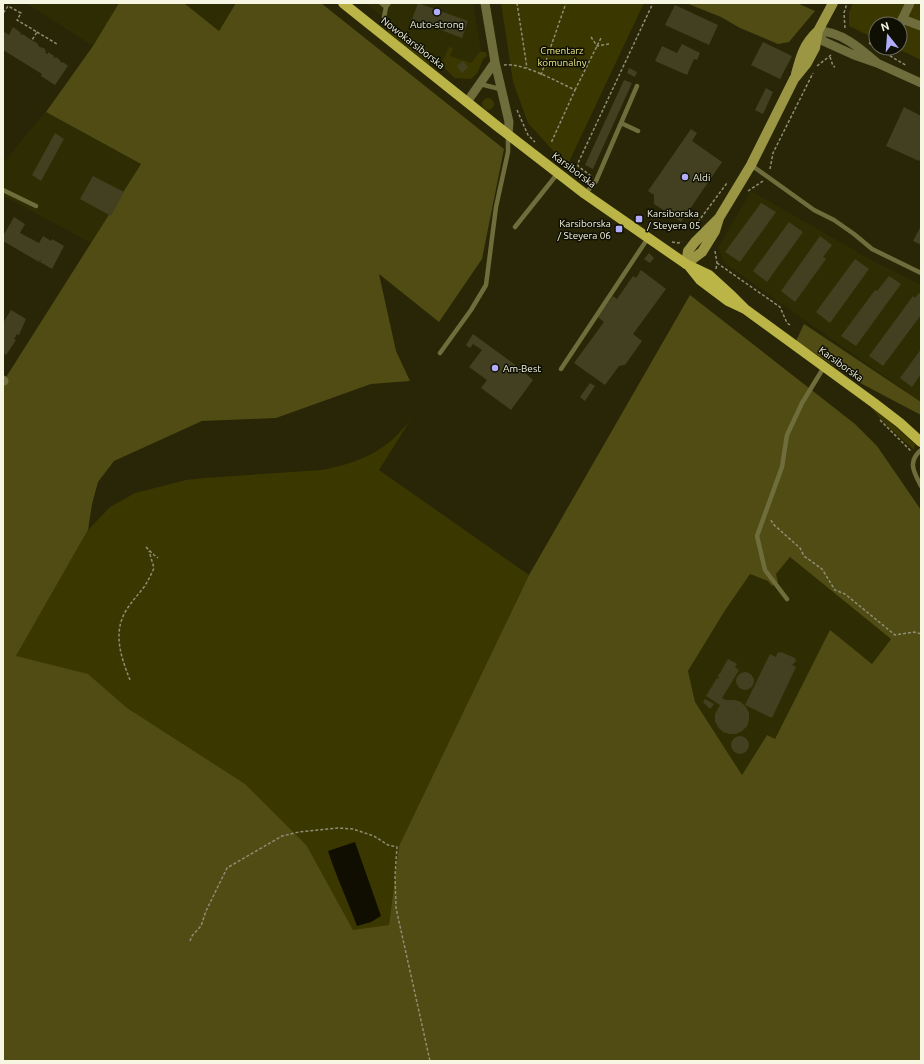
<svg xmlns="http://www.w3.org/2000/svg" width="924" height="1064" viewBox="0 0 924 1064" font-family="Ubuntu,sans-serif">
<rect width="100%" height="100%" fill="#282606"/>
<path fill="#2e2c02" d="M26 3H119L93 46Z
M184 3H236L219 31Z
M365 3H473L483 62 462 79Z
M55 100 46 112 141 164 91 243 3 196V163Z
M751 191 875 262 921 285V402L724 263 718 247Z
M790 557 891 639 872 664 830 631 775 740 767 735 742 775 695 702 688 671 724 612 750 574 768 581 772 586 776 574Z"/>
<path fill="#3b3700" d="M501 3H644L567 166 528 123 513 82Z
M853 3H921V60L896 48H900V24H876V39L849 26V12Z
M393 29C404 35 437 48 433 62L428 64 388 32V30Z
M449 47 453 48 450 56 471 63 480 52H486L487 56 483 59 478 72 471 79 455 78 445 69 443 60Z
M482 104a6 6 0 1 1 12 0a6 6 0 1 1-12 0Z
M870 406 898 429 915 444 914 450 883 422Z
M411 419 379 470 529 575 399 846 389 925 353 931 307 846 16 656 88 530 110 507 135 493 151 489 186 480 204 478 322 470C361 462 386 452 411 419Z"/>
<path fill="#504c14" fill-rule="evenodd" d="M119 3H184L219 31 236 3H321L504 149 482 259 439 322 379 274 396 351 410 381 371 384 276 418 202 421 114 461 98 482 92 504 88 530 16 656 88 674 127 708 245 784 307 846 353 930 389 925 399 846 529 575 690 295 855 424 877 446 921 510V1061H3V382L141 164 46 112 93 46ZM790 557 891 639 872 664 830 630 775 739 767 735 742 775 695 702 688 671 724 612 750 574 768 581 772 586 778 582 776 574Z
M686 3H797L815 11 789 42 778 44 740 28 721 17Z
M804 324 921 402V415L864 385 796 341Z"/>
<path fill="#100e00" d="M355 842 381 916 371 922 357 926C348 901 336 876 328 851Z"/>
<path fill="#424021" d="M418 3 468 21 462 38 412 19Z
M675 5 718 25 709 45 665 25Z
M13 27 21 33 20 34 22 35 23 34 28 38 37 43 39 46V47L44 48 46 51 45 53 48 54V52L54 56 53 57 55 58 56 57 61 61 60 62 62 63 63 62 68 66 55 85 41 76 42 74 3 50V31L9 35Z
M763 42 792 56 780 79 751 65Z
M682 44 700 53 697 60 694 59 687 75 655 61 662 46 677 53Z
M463 61 468 67 462 73 457 66Z
M629 68 637 72 635 77 627 73Z
M624 80 632 83 593 169 585 165Z
M766 88 773 92 763 114 755 110Z
M904 107 921 116V158L919 161 886 146Z
M691 129 697 133 692 141 722 162 681 222 654 204V195L648 191Z
M55 133 64 139 41 181 32 175Z
M93 176 124 192 111 216 80 199Z
M761 203 776 212 740 262 725 252Z
M14 217 25 224 20 233 39 243 43 236 51 241 52 239 64 246 52 269 40 262 41 260H40L39 262 3 241V236Z
M789 222 803 232 767 282 753 271Z
M921 226V245L913 241Z
M820 236 832 245 823 257 826 259 795 302 781 291Z
M649 253 654 258 650 263 644 259Z
M855 259 869 269 830 323 816 312Z
M641 270 666 289 633 334 642 341 625 365 619 366 605 385 574 363 604 322 598 317 609 301H611L610 300 613 296 617 299 633 276 636 278Z
M889 276 901 284 856 346 841 336 875 290 877 291Z
M919 293 921 294V315L883 366 869 356 913 296 915 298Z
M11 310 26 319 19 335 17 334 14 339 16 340 6 355 3 353V323Z
M473 334 521 369 522 368 526 371 525 373 533 380 511 410 481 388 487 380 469 367 482 350 473 344 470 348 466 345Z
M921 349V374L912 387 900 378Z
M590 383 595 386 585 401 580 397Z
M781 652 795 658 796 661 792 665 796 667 772 718 745 705 770 654 776 657 777 653Z
M728 659 737 664 735 667 739 670 722 698 726 700H735L741 702 746 707 749 713V720L747 726 742 731 736 734H729L723 732 718 727 715 721V714L720 705 706 696 717 678 719 679 718 675 722 671H721Z
M736 681a9 9 0 1 1 18 0a9 9 0 1 1-18 0Z
M705 699 714 704 710 709 703 702Z
M731 745a9 9 0 1 1 18 0a9 9 0 1 1-18 0Z"/>
<g fill="none" stroke-linecap="round" stroke-linejoin="round">
<path stroke="#8f8e75" stroke-width="1.5" stroke-dasharray="3 2" stroke-linecap="butt" d="M517 3 527 68
M3 12H4L8 6 21 13 17 20 37 32 32 40
M845 28 844 13 847 3
M37 32 57 44
M591 37 597 46 609 44
M869 43 876 47
M877 48 907 66
M884 52 887 48
M830 57 833 66 835 67
M504 65C522 62 558 82 575 90L551 143
M817 66 831 55
M541 75 566 3
M575 90 601 38
M517 110 528 135 535 142
M770 169 773 153 813 73
M591 176 578 166V163L653 3
M748 191 763 181
M692 230 727 183
M672 242 678 243 682 242
M715 251 717 263 716 269
M717 263 780 307 787 323 790 325
M880 420 911 451
M771 520 773 524 800 548 804 556 822 569 835 590 845 594 895 635 914 632 921 634
M146 547 154 555 158 558
M130 680C121 657 112 632 127 609 132 601 138 595 144 587 148 581 151 575 154 568L149 551
M190 941 192 936 201 926 206 911 227 868 282 836 299 832 338 828 353 829 374 836 388 845 397 847 395 876 396 908 430 1061"/>
<path stroke="#6f6d3c" stroke-width="4.5" d="M381 3 386 7 389 3
M384 17 386 7
M480 84 500 89
M621 123 638 131
M751 165 814 210 834 220 854 234 872 249 921 273
M3 190 36 206
M585 194 596 181 637 86
M515 227 558 173
M440 353 471 310 486 285 496 207 508 152V136
M561 369 648 238
M921 450C907 462 914 472 921 486
M787 599 765 570 757 536 782 467 787 435 802 403 824 367"/>
<path stroke="#6f6d3c" stroke-width="9" d="M485 3 495 62 509 122 508 135
M902 19 921 26
M900 24 910 3
M877 63C861 49 841 31 818 31L823 41 854 55 877 63 921 83
M467 102 495 62
M3 380 4 381"/>
<path stroke="#9a9644" stroke-width="10" d="M796 74C801 55 804 44 818 31
M686 264 702 252 715 231 719 218 751 165 794 79 807 63 815 48 818 31 833 3
M686 264 688 251 695 242 719 218"/>
<path stroke="#bbb547" stroke-width="10" d="M343 3 497 126 585 194 686 264 709 275 732 296 745 309
M688 265 700 280 728 301 745 309 874 403 900 423 921 442"/>
</g>
<g fill="#b1adfa" stroke="#0f0f03" stroke-width="1.5">
<circle cx="437" cy="12" r="4"/>
<circle cx="685" cy="177" r="4"/>
<rect x="635" y="215" width="8" height="8" rx="2"/>
<rect x="615" y="225" width="8" height="8" rx="2"/>
<circle cx="495" cy="368" r="4"/>
</g>
<g text-anchor="middle" dominant-baseline="central" stroke-width="3" stroke-linejoin="round" paint-order="stroke">
<g font-size="10" fill="#f6f6e3" stroke="#0f0f03" text-anchor="start">
<text x="437" y="24" text-anchor="middle">Auto-strong</text>
<text x="693" y="177">Aldi</text>
<text x="647" y="213">Karsiborska<tspan x="647" dy="12">/ Steyera 05</tspan></text>
<text x="611" y="223" text-anchor="end">Karsiborska<tspan x="611" dy="12">/ Steyera 06</tspan></text>
<text x="503" y="368">Am-Best</text>
</g>
<g font-size="10" fill="#f6f6e3" stroke="#0f0f03">
<text transform="translate(413 43) rotate(38)">Nowokarsiborska</text>
<text transform="translate(574 170) rotate(37)">Karsiborska</text>
<text transform="translate(841 364) rotate(36)">Karsiborska</text>
</g>
<g font-size="10" fill="#efe984" stroke="#0f0f03">
<text x="562" y="50">Cmentarz<tspan x="562" dy="12">komunalny</tspan></text>
</g>
</g>
<rect width="924" height="1064" fill="none" stroke="#f6f6e3" stroke-width="8"/>
<g transform="translate(888 36) rotate(343)"><circle r="19" fill="#0f0f03" stroke="#6b6b5d"/>
<path d="M0-3L7 15L0 10L-7 15Z" fill="#b1adfa"/>
<text y="-6" font-size="11" font-weight="bold" text-anchor="middle" fill="#f6f6e3">N</text>
</g>
</svg>
